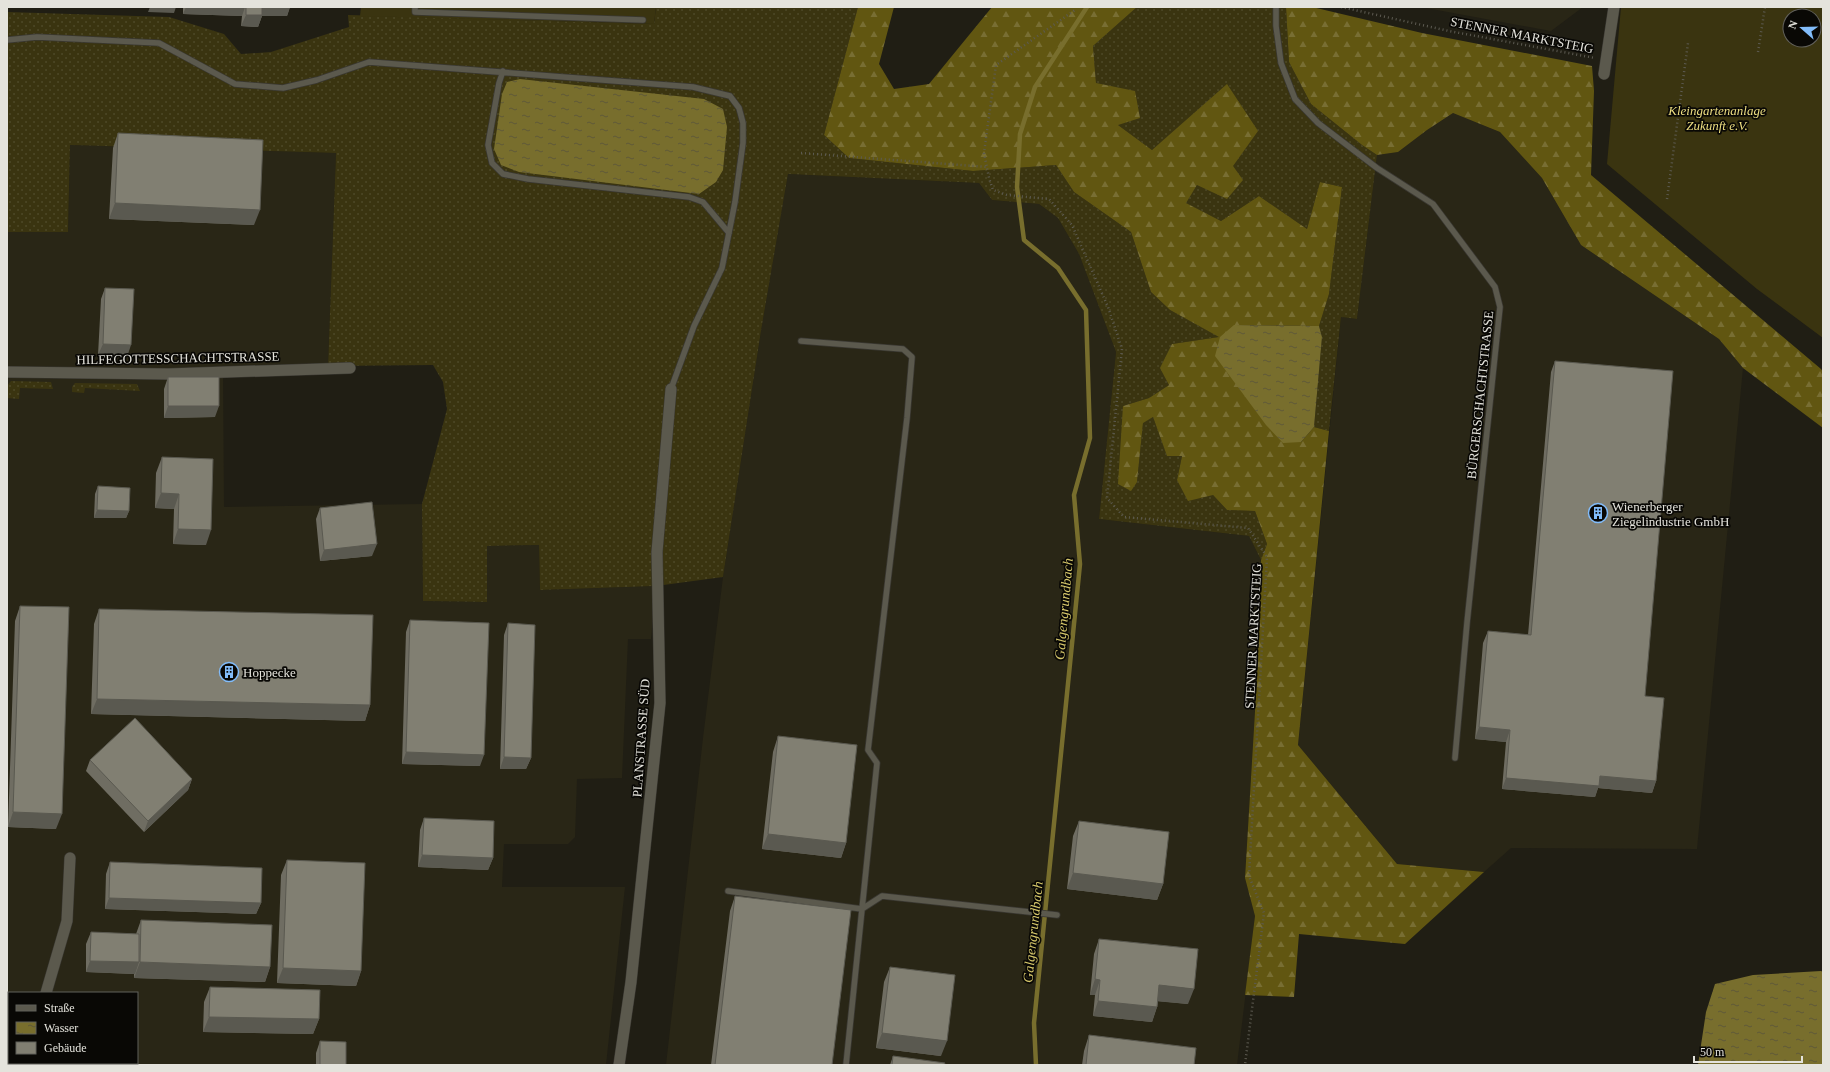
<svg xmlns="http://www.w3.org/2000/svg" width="1830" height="1072" viewBox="0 0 1830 1072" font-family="'Times New Roman',serif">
<defs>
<pattern id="grass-dots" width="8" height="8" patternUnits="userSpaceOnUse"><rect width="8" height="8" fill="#3a3410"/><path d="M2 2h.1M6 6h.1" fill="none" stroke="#4d4827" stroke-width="1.8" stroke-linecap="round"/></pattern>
<pattern id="forest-firs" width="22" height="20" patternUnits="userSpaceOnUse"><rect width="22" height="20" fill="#615611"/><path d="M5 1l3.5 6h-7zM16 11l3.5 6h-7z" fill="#786e33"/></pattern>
<pattern id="water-ripples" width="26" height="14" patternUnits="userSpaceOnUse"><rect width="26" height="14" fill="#786e2d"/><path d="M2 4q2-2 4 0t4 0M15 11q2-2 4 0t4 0" fill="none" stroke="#5e5938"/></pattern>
</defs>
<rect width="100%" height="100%" fill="#201e14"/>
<path fill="#292616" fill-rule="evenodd" d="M1421 7H1583L1551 31Z
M1453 113 1500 132 1542 178 1581 245 1719 339 1743 368 1697 849 1511 848 1484 872 1397 864 1298 745 1341 317 1357 319 1377 155 1398 152 1427 130Z
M70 145 336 153 328 366 223 369 224 507 422 504 423 601 487 602V546L539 545 540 590 656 586 651 639H628L622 778 577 779 575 837 568 844H504L502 887H625L606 1065H7V232L68 231ZM9 993H137V1063H9Z
M788 174 979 183 992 200 1039 204 1058 218 1079 254 1116 352 1099 519 1249 536 1261 560 1257 678 1245 878 1255 916 1237 1065H666L703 738 723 577 761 331Z"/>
<path fill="url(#grass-dots)" d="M656 7H858L824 135 849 158 973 171 1056 165 1074 192 1131 232 1151 292 1170 310 1220 337 1172 344 1169 385 1149 398 1123 406 1137 482 1143 422 1153 417 1167 455 1182 456 1177 480 1213 495 1227 510 1255 511 1267 544 1261 560 1249 536 1099 519 1116 352 1079 254 1058 218 1039 204 992 200 979 183 788 174 761 331 723 577 656 586 540 590 539 545 487 546V602L423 601 422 504 447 409 443 382 433 365 328 366 336 153 70 145 68 232H7V12L169 17 224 34 241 54 271 52 349 27 348 15 654 24Z
M1137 7H1286L1289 62 1311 104 1362 145 1377 155 1357 319 1341 317 1329 431 1314 427 1322 337 1319 326 1329 294 1342 187 1320 182 1307 229 1259 196 1221 221 1185 203 1197 185 1180 127 1152 150 1118 125 1096 83 1093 46Z
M11 381 51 382 53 389 20 388 19 399 7 398V386Z
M75 383 137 384 140 391 85 388 84 393 72 392V387Z"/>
<path fill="url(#forest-firs)" d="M858 7H894L879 64 894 89 929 84 992 7H1137L1093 46 1096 83 1135 91 1140 118 1118 125 1152 150 1227 84 1258 131 1233 166 1243 180 1227 199 1197 185 1186 203 1221 221 1259 196 1307 229 1320 182 1342 187 1329 294 1319 326 1234 325 1301 442 1314 427 1329 431 1298 745 1397 864 1484 872 1405 944 1299 934 1294 997 1245 995 1255 916 1245 878 1257 678 1261 560 1267 544 1255 511 1227 510 1213 495 1188 501 1177 480 1182 456H1167L1153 417 1143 423 1137 482 1131 491 1118 484 1123 406 1149 398 1169 385 1160 368 1172 344 1219 337 1170 310 1151 292 1131 232 1074 192 1056 165 973 171 849 158 824 135Z
M1286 7H1312L1422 33 1592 66 1594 91 1591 175 1821 369 1823 372V428L1743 368 1719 339 1581 245 1542 178 1500 132 1453 113 1427 130 1398 152 1377 155 1362 145 1311 104 1289 62Z"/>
<path fill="#3a3410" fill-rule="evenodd" d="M361 7H656L654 24 360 16Z
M1621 7H1823V338L1757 289 1607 164ZM1790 16H1814V40H1790Z"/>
<path fill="url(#water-ripples)" d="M520 79 704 99 723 109 727 127 723 170 716 182 699 194 519 172 501 165 494 149 502 94 507 82Z
M1234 325 1319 326 1322 337 1314 427 1301 442 1283 443 1266 425 1215 356 1220 337Z
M1821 971 1823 972V1065H1698L1706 1012 1715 984 1753 975Z"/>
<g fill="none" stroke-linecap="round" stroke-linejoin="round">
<path stroke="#786e2d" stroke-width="4.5" d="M1036 1065 1034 1023 1080 564 1074 495 1090 438 1086 310 1058 268 1024 240 1017 187 1020 134 1035 87 1087 7"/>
<defs>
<path id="lane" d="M415 7V12L643 20
M1276 7V26L1281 63 1295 99 1318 123 1377 168 1433 204 1495 287 1500 307 1467 623 1455 758
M7 40 37 37 159 43 235 84 283 88 317 80 369 62 693 87 730 96 739 108 743 123V143L735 202 722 268 694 326 671 389
M503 71 499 83 488 145 492 163 503 174 528 179 689 197 703 202 729 233
M801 341 903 349 912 357 907 418 868 750 877 763 846 1065
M728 891 862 909 882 896 1057 915"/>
<path id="street" d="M1604 74 1614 7
M7 372 168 374 350 368
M46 993 67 921 70 858
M26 1065V1063
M619 1065 631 982 660 703 657 552 671 389"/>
</defs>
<use href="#lane" stroke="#3a3832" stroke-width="7"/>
<use href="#street" stroke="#3a3832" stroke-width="12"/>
<path stroke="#5d5b52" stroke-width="2.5" stroke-dasharray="1 3" stroke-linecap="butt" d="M1075 7V10L996 65 984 153 989 178 993 190 1007 195 1049 199 1072 225 1108 307 1122 349 1107 498 1124 517 1248 528 1267 557 1249 876 1264 913 1245 1065
M1341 7 1449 31 1595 58
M1758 52 1765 7
M801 153 987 167
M1667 199 1688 43"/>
<use href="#lane" stroke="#5b594d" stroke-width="5.5"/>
<use href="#street" stroke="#5b594d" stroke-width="11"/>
</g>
<path fill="#6f6d62" d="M183 7H290L287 16H262L258 27 241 26 242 16 183 14Z
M118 133 254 225 109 219 113 148Z
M105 288 127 357 98 355 101 299Z
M1555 361 1645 696 1656 781 1652 793 1598 788 1595 797 1502 789 1506 742 1475 739 1483 643 1488 631 1528 635 1551 372Z
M168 377 215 417 164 418V389Z
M162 457 206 545 173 544 174 509 155 508 156 473Z
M98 486 129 511 126 518H94L95 494Z
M320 508 372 556 320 561 316 519Z
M20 606 56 829 8 827 15 621Z
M99 609 370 705 365 721 91 714 94 624Z
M410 620 480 766 402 764 406 632Z
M508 623 531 758 526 769H500L504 635Z
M778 736 846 843 841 858 762 849 773 752Z
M90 760 192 779 188 790 144 832 86 771Z
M424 818 493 858 488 870 418 867 420 830Z
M1079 821 1163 884 1157 900 1067 889 1073 836Z
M287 860 361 971 356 986 277 983 281 875Z
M110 862 261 903 256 914 105 909 106 874Z
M735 896 832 1065H711L730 911Z
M141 920 270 967 265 982 134 978V974L86 972V944L91 932 136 934Z
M1099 939 1188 1004 1158 1001 1157 1007 1152 1022 1093 1016 1095 995H1090L1094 954Z
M890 967 941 1056 876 1048 884 982Z
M210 987 319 1019 313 1034 203 1032 204 1002Z
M1089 1035 1194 1065H1082L1084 1051Z
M320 1041 346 1065H316V1053Z
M893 1056 944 1065H890Z"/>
<path fill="#5a5950" d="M150 7H176L174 13 148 12Z
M186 7H245L242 16 183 14Z
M261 7H290L287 16H262L258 27 241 26 246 15Z
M115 203 260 210 254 225 109 219Z
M103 344 131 345 127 357 98 355Z
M168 406H219L215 417 164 418Z
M161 493 179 494 174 509 155 508Z
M97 510 129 511 126 518H94Z
M178 529 211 530 206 545 173 544Z
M377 544 372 556 320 561 324 550Z
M97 699 370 705 365 721 91 714Z
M1479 727 1510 730 1506 742 1475 739Z
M406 752 484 755 480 766 402 764Z
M504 757 531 758 526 769H500Z
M1600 776 1656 781 1652 793 1598 788 1595 797 1502 789 1506 778Z
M192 779 188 790 144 832 148 821Z
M13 812 62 814 56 829 8 827Z
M768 834 846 843 841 858 762 849Z
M422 855 493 858 488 870 418 867Z
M1073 873 1163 884 1157 900 1067 889Z
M109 898 261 903 256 914 105 909Z
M90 961 139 962 135 974 86 972Z
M140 962 270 967 265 982 134 978Z
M283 968 361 971 356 986 277 983Z
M1095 979 1100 980 1095 995H1090Z
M1159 985 1194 989 1188 1004 1154 1001Z
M1098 1001 1157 1007 1152 1022 1093 1016Z
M209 1017 319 1019 313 1034 203 1032Z
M882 1033 947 1041 941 1056 876 1048Z"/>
<path fill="#817f72" stroke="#5a5950" d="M246 7H262V15H246Z
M118 133 263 140 260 210 115 203Z
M105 288 134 289 131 345 103 344Z
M1555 361 1673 371 1645 696 1664 698 1656 781 1600 776 1599 786 1506 778 1510 730 1479 727 1488 631 1531 635Z
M168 377H219V406H168Z
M162 457 213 459 211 530 178 529 179 494 161 493Z
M98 486 130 488 129 511 97 510Z
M372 502 377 544 324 550 320 508Z
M20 606 69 607 62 814 13 812Z
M99 609 373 615 370 705 97 699Z
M410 620 489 623 484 755 406 752Z
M508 623 535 625 531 758 504 757Z
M135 718 192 779 148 821 90 760Z
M778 736 857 745 846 843 768 834Z
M424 818 494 821 493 858 422 855Z
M1079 821 1169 832 1163 884 1073 873Z
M287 860 365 863 361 971 283 968Z
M110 862 262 868 261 903 109 898Z
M735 896 851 910 832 1065H715Z
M141 920 272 925 270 967 140 962Z
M91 932 139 934V962L90 961Z
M1099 939 1198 949 1194 989 1159 985 1157 1007 1098 1001 1100 980 1095 979Z
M890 967 955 975 947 1041 882 1033Z
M210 987 320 990 319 1019 209 1017Z
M1089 1035 1196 1048 1194 1065H1086Z
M320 1041 346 1042V1065H320Z
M893 1056 945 1063 944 1065H892Z"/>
<defs>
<symbol id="building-ring" viewBox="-11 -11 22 22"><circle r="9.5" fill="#090805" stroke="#82bcfa" stroke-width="1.5"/><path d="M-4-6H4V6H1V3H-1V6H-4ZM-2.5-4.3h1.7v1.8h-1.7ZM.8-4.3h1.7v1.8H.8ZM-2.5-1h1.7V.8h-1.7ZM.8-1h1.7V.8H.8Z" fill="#82bcfa"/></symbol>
</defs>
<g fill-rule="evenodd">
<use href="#building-ring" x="1587" y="502" width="22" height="22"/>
<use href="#building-ring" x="218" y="661" width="22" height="22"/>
</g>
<g text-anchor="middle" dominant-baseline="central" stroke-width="3.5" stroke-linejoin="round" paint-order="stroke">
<g font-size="13" fill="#e4e3dc" stroke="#090805">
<text transform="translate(1522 35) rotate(11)">STENNER MARKTSTEIG</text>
<text transform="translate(178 358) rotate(-1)">HILFEGOTTESSCHACHTSTRASSE</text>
<text transform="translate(1480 395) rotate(-84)">BÜRGERSCHACHTSTRASSE</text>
<text transform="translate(1253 636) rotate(-87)">STENNER MARKTSTEIG</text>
<text transform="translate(641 738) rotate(-86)">PLANSTRASSE SÜD</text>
</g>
<g font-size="13" font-style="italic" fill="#eedf82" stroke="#090805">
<text x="1717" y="110">Kleingartenanlage<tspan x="1717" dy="15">Zukunft e.V.</tspan></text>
</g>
<g font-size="13" fill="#e4e3dc" stroke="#090805" text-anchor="start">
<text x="1612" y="506">Wienerberger<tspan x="1612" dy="15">Ziegelindustrie GmbH</tspan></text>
<text x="243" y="672">Hoppecke</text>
</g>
<g font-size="14" font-style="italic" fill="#d7c86b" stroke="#090805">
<text transform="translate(1064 609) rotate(-85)">Galgengrundbach</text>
<text transform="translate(1033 932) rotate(-84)">Galgengrundbach</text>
</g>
</g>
<rect width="1830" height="1072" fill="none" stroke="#e4e3dc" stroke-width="16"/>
<rect x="8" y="992" width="130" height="72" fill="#090805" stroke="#61605b"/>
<rect x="16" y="1005" width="20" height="6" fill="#5b594d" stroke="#61605b"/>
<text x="44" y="1012" font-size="12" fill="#e4e3dc">Straße</text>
<rect x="16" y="1022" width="20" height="12" fill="url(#water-ripples)" stroke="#61605b"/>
<text x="44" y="1032" font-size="12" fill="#e4e3dc">Wasser</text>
<rect x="16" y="1042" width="20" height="12" fill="#817f72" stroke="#61605b"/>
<text x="44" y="1052" font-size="12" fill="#e4e3dc">Gebäude</text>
<g transform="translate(1802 28) rotate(290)"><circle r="19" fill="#090805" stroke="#61605b"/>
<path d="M0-3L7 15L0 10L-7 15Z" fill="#82bcfa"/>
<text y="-6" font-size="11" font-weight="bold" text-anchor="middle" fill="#e4e3dc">N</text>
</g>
<path d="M1694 1056v6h108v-6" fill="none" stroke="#e4e3dc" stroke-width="2"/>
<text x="1700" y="1056" font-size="12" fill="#e4e3dc" stroke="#090805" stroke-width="3" paint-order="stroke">50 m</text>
</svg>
